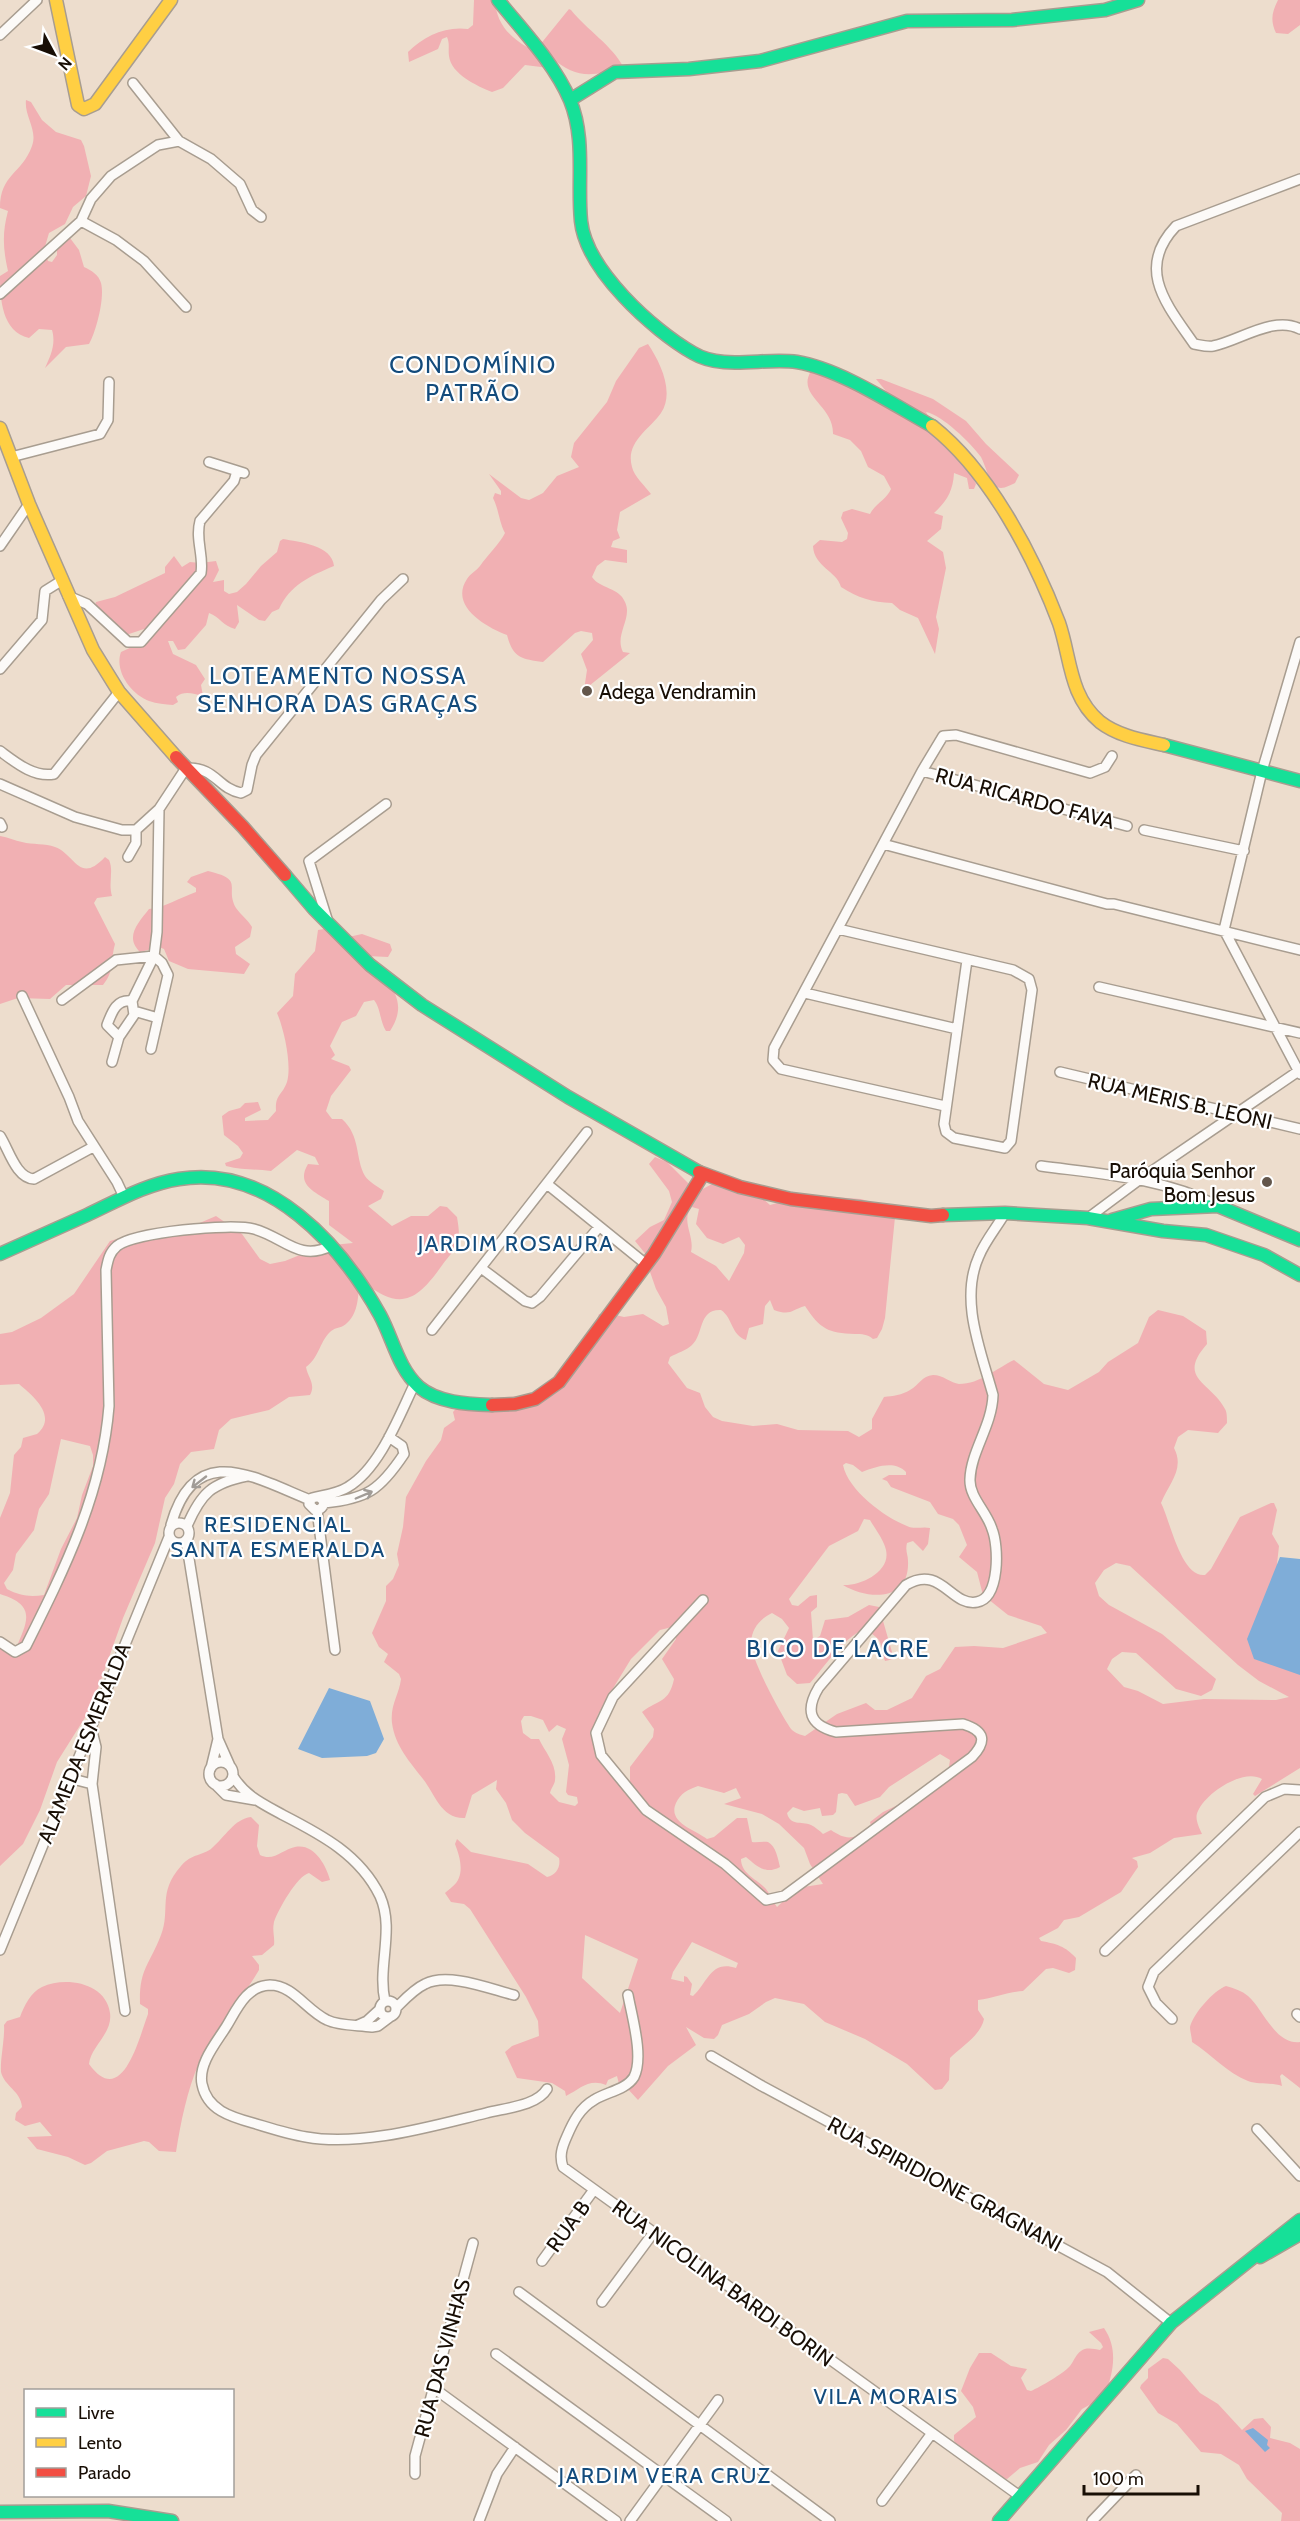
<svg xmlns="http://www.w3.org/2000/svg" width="1300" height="2521" viewBox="0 0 1300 2521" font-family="Cabin,sans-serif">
<rect width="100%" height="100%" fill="#edddcd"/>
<path fill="#f1b0b3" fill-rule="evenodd" d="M474 0H495C496 22 508 36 527 47L539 46 569 9 571 10C587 30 612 45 624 68 590 76 578 80 549 56V68L525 65 503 88 492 92C477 86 451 74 449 56 448 49 450 44 447 37L442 39 438 49 409 62 408 52C424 36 445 26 468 29L473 25Z
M1278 0H1300V25L1288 34 1276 33C1270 20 1272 12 1278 0Z
M26 100 31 102 42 120 56 132 81 140 84 146 91 176 86 196 73 207 65 224 49 233 44 250 48 261 52 262 57 255V246L64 237 70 238 79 250 84 267C91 270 99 275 101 283 105 298 96 332 89 344L66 347 45 368C51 355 56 344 52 330L39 329 29 338C2 332 0 299 0 276L8 271C3 249 2 233 8 211L0 208C0 174 22 174 32 146 38 130 24 116 26 100Z
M648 344C660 362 675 392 661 413 649 430 625 442 632 467 634 476 645 486 651 494L620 512 617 530 620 538 613 541 611 547 627 550V563L605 560 597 566 592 577C600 589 619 587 625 602 633 618 614 635 623 652L630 653 584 690 587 670 581 654 593 640 592 633 581 631 575 633 543 662C521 659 513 658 507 635 486 627 449 606 467 579 470 574 476 571 480 566 487 556 500 543 505 533 499 522 499 510 493 498L495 493 501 495V491L489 474 521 498 529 500 543 493 557 476 579 467 571 457 574 443 607 402 616 381 639 348Z
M811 371 890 396 876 379H881L933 399 966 421 986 444 1019 475 1015 483C1010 485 1003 490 997 487 988 481 986 466 981 457 971 443 942 415 926 412L931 421 955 442 976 484 974 489H969L967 478 954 473C953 491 947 501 934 513L943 516 941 529 927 541 943 552 946 568 936 617 939 629 935 654 918 618 900 610 892 603C872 602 858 598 841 587 837 571 814 567 813 546L820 540 842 542 847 539 848 533 841 518 843 512 852 509 870 514C875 504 887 499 891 489L884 476 868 467 861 451 850 440 833 434C834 405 796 396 811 371Z
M283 539C299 542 332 545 334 566 310 576 290 585 279 609L272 612 265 621 259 620 237 605 239 622 235 629C223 626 220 617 209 613L206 625 185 649 178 650 173 641H168L173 654 196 665 205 679 201 685 203 696C193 694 185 690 176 697L178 702 173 705C165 704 157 704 149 701 131 694 114 671 121 652L136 645 147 631 144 629 126 635 119 633 106 614 94 609 96 602 115 597 165 573V567L174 556 182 567 190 562 200 563 216 561 219 570 213 582 224 580V591L229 594 237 592 246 584 261 566 277 552 280 541Z
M0 836C8 837 15 841 22 842 33 845 45 843 55 847 75 854 79 885 105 857L109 860C114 871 108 883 112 896L97 898 94 903 115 944C110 962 115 970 103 985H66L50 999 18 998 0 1004Z
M208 871C246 880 224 887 236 908 241 915 248 920 252 927L250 937 235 947 236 954 250 964 244 974 188 969 169 961 164 949 159 947 140 952C124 937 139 922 149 909 164 908 181 897 196 892V888L187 882 191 877Z
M324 929 344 938 362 934 390 944 392 950 388 957 367 956C387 982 411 999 390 1031H386C380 1022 381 1009 374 1000L364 1002 356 1016 342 1022 330 1046 335 1055 331 1059 349 1066 351 1070 331 1096 326 1111 332 1119H342C361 1136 355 1159 365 1176 369 1182 378 1187 384 1191L381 1199 368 1206 392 1226 411 1216H428L440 1206 447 1207 457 1217C458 1224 460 1233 458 1240 457 1248 448 1257 443 1264 419 1298 402 1313 365 1283L359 1287C358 1300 357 1318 343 1326 339 1328 334 1328 330 1332 319 1343 319 1358 306 1367 308 1378 316 1384 310 1395L289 1397 269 1410 231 1419 219 1430 214 1449 191 1452 180 1464 174 1484 165 1498 155 1543 123 1618 91 1708 57 1762 40 1810 23 1844 0 1866V1648L13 1650 16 1648C29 1619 35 1605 0 1594V1518L10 1493 14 1455 21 1447 23 1438 37 1434C58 1416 33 1396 19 1384L0 1385V1334L12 1332 41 1318 74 1294 110 1241 147 1230 178 1225H195L216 1216 242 1234 260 1259 270 1264 285 1261 322 1246 353 1243 329 1225V1201C313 1191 296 1184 308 1164L319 1165 315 1157 297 1150 271 1171C255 1169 242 1170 226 1166L225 1163 240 1158 243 1153 238 1146 224 1135 222 1116 229 1111 240 1108 245 1103 258 1102 261 1110 245 1118V1121L268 1120 276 1111C275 1094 282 1096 287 1082 292 1065 284 1029 277 1013L293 996 295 974 315 951 318 930ZM61 1439 90 1446 93 1455V1466L82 1495 77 1518 61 1549 44 1595C30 1597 20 1596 7 1589L4 1583 13 1570 16 1554 34 1530 39 1509 49 1494Z
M655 1157 667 1162 697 1192 714 1183 760 1196 770 1205 807 1195 861 1199 885 1206 895 1217 885 1318 882 1329 877 1338 873 1339C867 1334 862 1334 855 1334 828 1333 820 1329 805 1306 791 1310 791 1316 774 1310L770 1300 765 1306 763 1324 749 1328 746 1340C731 1335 733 1318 721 1310 698 1309 704 1334 692 1345 687 1350 677 1353 670 1357L668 1363 687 1388 700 1393 705 1407 713 1417 722 1421 753 1426 777 1424 798 1430 848 1431 859 1437 872 1429V1419L884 1397C893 1396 902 1395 910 1390 919 1385 922 1376 933 1375 943 1375 951 1383 959 1384 980 1384 997 1368 1014 1360L1044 1384 1068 1390 1099 1372 1108 1362 1138 1343 1149 1317 1158 1310 1183 1316 1206 1331 1207 1344C1176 1379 1211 1382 1225 1409 1227 1412 1227 1418 1227 1423L1218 1433 1188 1430 1178 1437 1174 1448C1185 1469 1169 1483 1161 1503 1170 1520 1181 1578 1205 1575L1211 1569 1240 1517 1271 1503H1274L1277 1510 1272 1534 1279 1546 1277 1564 1278 1582 1300 1669V1768L1255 1796 1253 1794 1262 1779C1243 1768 1206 1793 1198 1811 1194 1818 1199 1827 1202 1834L1174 1838 1150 1853 1132 1858 1137 1861 1138 1867 1121 1892 1079 1917 1064 1920 1058 1928 1039 1938 1041 1941C1057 1944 1065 1946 1076 1958L1075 1970 1069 1973 1053 1968 1046 1969 1023 1991C1007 1992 994 1998 978 2000V2010L984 2019C981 2035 961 2047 950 2058L949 2080 942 2089 935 2090 907 2064 865 2039 825 2022 804 2004 775 1998 766 2002 749 2014 722 2025 718 2035 714 2039 704 2038 686 2027 696 2045 668 2066 638 2100 626 2087 619 2084 617 2076 608 2080 606 2085C589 2078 580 2089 566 2096L565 2091 552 2083 517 2078 505 2052 512 2046 539 2036 538 2021 526 1997 470 1909 464 1904 451 1902 445 1893C447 1891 450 1889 452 1887 466 1876 460 1857 455 1844L457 1839 471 1852 528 1864 547 1877C556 1875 561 1867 559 1858L525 1833 512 1820 506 1803 496 1789 497 1780 472 1795 465 1818C441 1819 435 1794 423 1779 410 1762 395 1746 392 1723 390 1705 399 1695 401 1679L399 1674 384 1662 388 1654 379 1647 372 1633 386 1601V1586L393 1579 399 1565 397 1554 403 1527 406 1497 426 1461 441 1440 444 1428 455 1420 453 1412C472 1391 531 1402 555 1388 561 1385 583 1360 586 1354 592 1341 593 1327 599 1314L607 1313 624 1317 643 1314 663 1326 669 1324 666 1307 656 1289 649 1269 648 1257 635 1241 650 1227 664 1220 672 1202 669 1191 649 1164ZM692 1207 699 1209 696 1224 707 1238 723 1244 739 1237 745 1245 744 1253 729 1281 716 1266 691 1252C695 1236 680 1220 692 1207ZM846 1463 853 1465 862 1472C876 1467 894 1460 906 1472V1475H889L882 1479 887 1481 891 1487 930 1502 938 1514 953 1519 959 1525 967 1545 959 1557 977 1572 983 1595 1008 1615 1041 1626 1047 1633 1003 1648 974 1646 955 1647 940 1669 926 1676 912 1698 887 1710H875L866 1703 837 1714 805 1736C801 1735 795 1733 792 1730 782 1717 749 1656 751 1642 752 1628 760 1619 772 1613L782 1619 789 1628 778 1651 787 1675 797 1684 810 1683C827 1664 841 1640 864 1629 886 1642 878 1641 885 1661L894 1659 879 1607 869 1605 848 1617 825 1620 820 1636 813 1640 811 1612 817 1607V1595L810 1596 798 1606 792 1605 789 1599 829 1546 858 1531 864 1519 870 1520C875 1529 884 1540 886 1550 891 1572 860 1586 843 1585 868 1600 910 1602 908 1561 908 1554 905 1551 907 1543L913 1541 923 1551 928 1544 930 1528C922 1526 915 1530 907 1526 884 1517 848 1490 843 1465ZM1116 1563 1130 1566 1238 1665 1259 1681 1289 1697 1276 1700 1204 1699 1163 1704 1138 1691 1124 1687 1107 1669 1112 1659 1122 1652 1136 1653 1176 1689 1201 1696 1212 1690 1216 1679 1162 1634 1109 1605 1099 1596 1095 1583 1104 1570ZM676 1626V1639L662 1659 674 1679C669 1703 659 1699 642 1712L654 1729 653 1737 630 1767V1782L628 1785 599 1755 593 1743 598 1714 608 1706 612 1690 631 1659 660 1630ZM524 1716H531L543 1720 549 1732 557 1725 566 1729 562 1739 569 1765 566 1792 568 1795 577 1797 578 1803 575 1806 559 1802 550 1793C551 1788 555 1784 555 1780 557 1764 545 1752 539 1739H531L523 1733 521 1721ZM940 1754 950 1760 948 1773 919 1795 883 1812 870 1822 872 1829H865C854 1841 844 1839 831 1830L823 1834C820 1831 815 1827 811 1825 801 1821 790 1826 787 1813L793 1807 804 1811 820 1808 822 1816 833 1815 836 1812 838 1794 842 1793 847 1794 855 1806 880 1797 889 1787ZM698 1786 724 1793 736 1788 741 1798 724 1804 762 1814 779 1824 804 1848 810 1864 823 1884 797 1888 777 1907C773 1902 770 1894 766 1889 757 1879 741 1874 741 1859L746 1857C757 1866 765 1875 780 1867 778 1859 776 1846 768 1842 764 1841 757 1843 752 1842L747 1818H737L714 1837 707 1839C696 1830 667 1823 676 1803 681 1793 687 1790 698 1786ZM585 1935 638 1959 620 2013 582 1978ZM692 1942 738 1963 736 1968C710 1960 708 1983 693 1996L690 1995 692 1984 687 1977 684 1976V1982L671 1979 673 1972Z
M251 1817 259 1825 257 1846 260 1855C274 1862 283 1849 295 1847 314 1843 326 1865 330 1880L322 1882 309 1873C297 1876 278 1910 274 1922 272 1931 275 1937 274 1945L262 1955 252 1956 259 1965V1970C241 2001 213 2029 199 2063 187 2091 181 2121 176 2152L159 2151 149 2142 144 2141 107 2151 91 2163 85 2165 68 2157 37 2149 27 2137 52 2136 40 2122 25 2126 15 2120 16 2113 22 2107C21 2091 4 2086 1 2072 0 2060 5 2038 4 2025L7 2021 20 2017C24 2006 31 1992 42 1987 66 1976 106 1983 110 2013 113 2033 91 2046 89 2064 122 2110 139 2038 148 2014V2009L140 2004C139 1969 149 1966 161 1935 171 1910 157 1893 181 1866 192 1853 203 1856 212 1848 225 1837 234 1819 251 1817Z
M1226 1986C1234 1988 1242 1991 1248 1996 1264 2010 1275 2045 1300 2042V2088L1282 2074 1280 2076 1282 2086C1271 2082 1259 2085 1248 2081 1227 2073 1211 2054 1192 2042 1192 2038 1190 2031 1190 2027 1193 2014 1214 1990 1226 1986Z
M1104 2328C1119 2350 1113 2374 1104 2397L1082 2409 1066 2430 1049 2445 1038 2462 1020 2468 1007 2479 1001 2478 960 2449 954 2441V2435L976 2417 973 2407 961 2391 970 2368 979 2353H991L1011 2366 1027 2369 1021 2378 1027 2390 1031 2391C1040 2387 1063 2374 1070 2366 1074 2361 1076 2354 1081 2351 1086 2347 1094 2349 1100 2350L1103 2347 1101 2343 1089 2332Z
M1163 2358 1168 2359 1180 2370 1200 2393 1218 2404 1242 2430 1254 2419 1263 2418 1271 2427 1270 2438 1290 2443 1300 2449V2521H1281L1282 2513 1247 2479 1239 2465 1221 2454 1201 2452 1177 2424 1158 2413 1140 2388 1141 2385 1148 2378V2369Z"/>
<path fill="#7fadd8" d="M1280 1557 1300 1559V1675L1254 1659 1247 1639Z
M329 1688 370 1701 384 1739 376 1753 367 1756 322 1758 298 1749Z
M1253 2428 1268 2440 1267 2445 1270 2448 1265 2452 1245 2431Z"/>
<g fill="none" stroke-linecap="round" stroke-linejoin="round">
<defs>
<path id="street" d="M0 35 37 0
M133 83 179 141 211 159 240 184 252 210 261 217
M1300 179 1176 226C1135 269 1167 305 1194 344 1200 345 1207 347 1213 346 1239 341 1274 315 1300 329
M81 221 116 240 144 261 186 307
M0 294 81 221 91 199 111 176 158 145 179 141
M11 457 100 434 108 420 109 382
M209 462 244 473
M0 546 29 504
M68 596 87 604 128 642H141L201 573C204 556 195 539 200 521L234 481 237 471
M1300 642 1262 771 1224 930 1300 1074
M0 669 42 620 45 591 61 581
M0 751C15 762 34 778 54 774L119 692
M922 771 1127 826
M0 784 75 817 122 830H136
M0 823 2 827
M1144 830 1244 851
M883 844 1107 904H1114L1300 950
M128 857 136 843V830L159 809
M328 922 309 861 386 804
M838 929 1013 970 1029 979 1032 990 1011 1141 1005 1148 954 1138 946 1132 944 1124 967 960
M1099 987 1300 1033
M805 993 957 1029
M22 996 69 1097 78 1121 117 1182 124 1197
M62 1000 116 960 154 956 162 963 168 975 151 1049
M134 1011 158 1018
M119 1037 107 1025C112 1012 116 999 132 1001
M112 1062 119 1037 134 1015 132 1001 154 956 157 932 159 809 186 768C216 767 217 788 241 793L247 790 252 765 256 755 381 600 403 579
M1060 1072 1300 1129
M945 1106 781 1069 773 1060 774 1048 922 771 943 736 956 735 1090 773 1105 767 1112 756
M0 1136C9 1150 16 1178 34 1179L93 1147
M1041 1166C1101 1174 1163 1178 1216 1205
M547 1184 647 1265
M1088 1218 1139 1180 1300 1070
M481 1268 525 1301 532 1303 540 1297 599 1227
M432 1330 587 1132
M319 1497 324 1501C324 1506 321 1510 315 1510L309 1504 312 1498C324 1495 337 1494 348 1487 380 1468 399 1416 415 1383
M324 1503C367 1499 380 1490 404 1454L402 1446 389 1437
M317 1510 335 1650
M169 1533a10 10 0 1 1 20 0a10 10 0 1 1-20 0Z
M171 1525C195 1440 253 1477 310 1500
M187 1526C201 1493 212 1483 247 1476
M186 1540 218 1739 230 1766
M703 1600 613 1697 596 1733 601 1755 646 1810 725 1864 766 1900 784 1896 972 1757C987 1741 985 1731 963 1724L836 1732C809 1725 805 1710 819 1687L906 1585C941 1564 951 1607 977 1602 1000 1598 999 1546 992 1529 987 1512 969 1497 970 1479 971 1451 992 1426 993 1395 981 1351 959 1300 979 1256 985 1241 997 1227 1005 1213
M0 1642 15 1652 26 1646C65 1568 102 1494 109 1406L106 1270C108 1260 109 1253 117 1246 134 1232 231 1223 254 1229 284 1237 298 1262 331 1246
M91 1727 96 1747 92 1784 125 2011
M209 1774a12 12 0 1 1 24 0a12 12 0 1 1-24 0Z
M211 1768 218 1739
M233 1776C245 1796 263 1804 283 1815 322 1835 360 1855 380 1896 395 1930 377 1966 385 2001
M69 1778 92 1784
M215 1784 226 1795 255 1800
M0 1950 169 1537
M1105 1951 1265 1797 1284 1789 1300 1790
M628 1995C632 2017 644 2057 634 2077 626 2090 606 2092 594 2100 580 2108 573 2122 567 2136 562 2147 559 2156 563 2167L1021 2497
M380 2009a8 8 0 1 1 16 0a8 8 0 1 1-16 0Z
M396 2008C405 1999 414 1989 425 1984 448 1972 490 1989 514 1995
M1297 2014 1300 2017
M390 2017 378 2026 372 2027C358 2025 339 2026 327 2020 307 2011 293 1985 270 1985 246 1986 237 2009 226 2027 216 2043 198 2064 202 2084 207 2110 231 2117 253 2123 270 2128 288 2134 306 2137 361 2147 432 2126 486 2113 505 2108 537 2106 547 2089
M1172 2019 1156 2003 1148 1987 1154 1972 1300 1832
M358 2025 367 2021 379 2010
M711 2056 762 2086 1107 2272 1171 2323
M1257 2129 1300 2176
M542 2261 593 2191
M519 2292 830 2521
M602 2302 654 2232
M496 2354 726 2521
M435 2389 616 2521
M415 2474V2456L473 2243
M882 2501 932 2433
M479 2521 497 2474 515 2447
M630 2521 718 2400
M1092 2521 1136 2475"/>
<path id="fast" d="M498 0C523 31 554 63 570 100 586 139 577 181 581 221 586 270 653 330 693 353 723 371 764 357 797 362 840 369 894 405 932 426
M570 100 615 72 689 69 760 61 907 21 1012 20 1105 10 1138 0
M1164 745 1300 781
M285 875 314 909 370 965 422 1005 568 1097 699 1172
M943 1215 1005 1213 1088 1218 1163 1231 1206 1235 1264 1255 1300 1275
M1112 1220 1151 1209 1218 1206 1300 1240
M0 1254C29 1241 58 1228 87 1215 117 1201 146 1184 179 1179 269 1164 341 1245 380 1315 393 1339 398 1368 419 1387 438 1403 468 1404 492 1405
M1260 2257 1300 2234
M0 2512 108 2511 172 2521
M999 2521 1171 2323 1300 2220"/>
<path id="slow" d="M56 0 78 105 84 109 95 104 171 0
M932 426C990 472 1033 555 1059 623 1071 658 1069 696 1100 722 1118 736 1142 740 1164 745
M0 428 29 504 93 650 119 692 176 757"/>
<path id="jam" d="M176 757 243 827 285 875
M699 1172 740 1187 791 1199 931 1216 943 1215
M492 1405 515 1404 535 1399 559 1382 654 1254 703 1174"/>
</defs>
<use href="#street" stroke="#a89d90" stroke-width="12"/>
<use href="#fast" stroke="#a89d90" stroke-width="15"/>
<use href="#slow" stroke="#a89d90" stroke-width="15"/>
<use href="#jam" stroke="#a89d90" stroke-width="15"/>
<use href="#street" stroke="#fcfaf8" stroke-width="9"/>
<use href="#fast" stroke="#16e098" stroke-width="12"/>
<use href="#slow" stroke="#ffcf43" stroke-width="12"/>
<use href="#jam" stroke="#f24e42" stroke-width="12"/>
</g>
<defs><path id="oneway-shaft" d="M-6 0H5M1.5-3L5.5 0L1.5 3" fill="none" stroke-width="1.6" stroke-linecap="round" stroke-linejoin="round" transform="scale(1.5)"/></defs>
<g stroke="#a19c97">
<use href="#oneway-shaft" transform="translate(199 1482) rotate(142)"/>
<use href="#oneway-shaft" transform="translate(364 1495) rotate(-23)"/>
</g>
<g fill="#63564b" stroke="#fff" stroke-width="2">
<circle cx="587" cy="691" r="6"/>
<circle cx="1267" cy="1182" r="6"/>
</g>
<g text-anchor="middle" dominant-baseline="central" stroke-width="4.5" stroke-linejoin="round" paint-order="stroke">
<g font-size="21" fill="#180e05" stroke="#fff" text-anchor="start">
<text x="599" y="691">Adega Vendramin</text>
<text x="1255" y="1170" text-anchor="end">Paróquia Senhor<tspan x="1255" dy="24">Bom Jesus</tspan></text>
</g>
<g font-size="21" fill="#180e05" stroke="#fff">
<text transform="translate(1025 798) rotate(15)">RUA RICARDO FAVA</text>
<text transform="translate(1180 1101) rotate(13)">RUA MERIS B. LEONI</text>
<text transform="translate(84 1743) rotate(-68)">ALAMEDA ESMERALDA</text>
<text transform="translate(945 2184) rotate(28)">RUA SPIRIDIONE GRAGNANI</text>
<text transform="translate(568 2226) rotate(-54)">RUA B</text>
<text transform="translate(723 2283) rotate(36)">RUA NICOLINA BARDI BORIN</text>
<text transform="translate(442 2358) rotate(-75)">RUA DAS VINHAS</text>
</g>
<g font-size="22" letter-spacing="1.5" fill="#134b7c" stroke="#fff">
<text x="516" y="1243">JARDIM ROSAURA</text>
<text x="278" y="1524">RESIDENCIAL<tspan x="278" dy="25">SANTA ESMERALDA</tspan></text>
<text x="886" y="2396">VILA MORAIS</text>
<text x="665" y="2475">JARDIM VERA CRUZ</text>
</g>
<g font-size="24" letter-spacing="1.5" fill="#134b7c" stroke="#fff">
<text x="473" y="364">CONDOMÍNIO<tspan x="473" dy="28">PATRÃO</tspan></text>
<text x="338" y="675">LOTEAMENTO NOSSA<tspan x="338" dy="28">SENHORA DAS GRAÇAS</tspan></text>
<text x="838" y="1648">BICO DE LACRE</text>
</g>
</g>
<rect x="24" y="2389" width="210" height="108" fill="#ffffff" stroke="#a39f9b" stroke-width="1.5"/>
<rect x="36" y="2408" width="30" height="9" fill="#16e098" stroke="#a39f9b" stroke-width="1.5"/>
<text x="78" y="2419" font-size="18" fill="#180e05">Livre</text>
<rect x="36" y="2438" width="30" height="9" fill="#ffcf43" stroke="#a39f9b" stroke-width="1.5"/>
<text x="78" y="2449" font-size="18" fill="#180e05">Lento</text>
<rect x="36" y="2468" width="30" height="9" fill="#f24e42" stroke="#a39f9b" stroke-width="1.5"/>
<text x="78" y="2479" font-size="18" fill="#180e05">Parado</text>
<g transform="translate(54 54) rotate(131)" stroke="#ffffff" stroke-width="4.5" paint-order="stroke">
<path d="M0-4.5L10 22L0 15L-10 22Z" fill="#180e05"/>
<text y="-9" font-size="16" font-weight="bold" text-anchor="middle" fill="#180e05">N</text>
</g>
<path d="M1084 2485v9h114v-9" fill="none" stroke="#180e05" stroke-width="3"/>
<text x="1093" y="2485" font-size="18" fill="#180e05" stroke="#ffffff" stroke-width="4.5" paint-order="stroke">100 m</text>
</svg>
